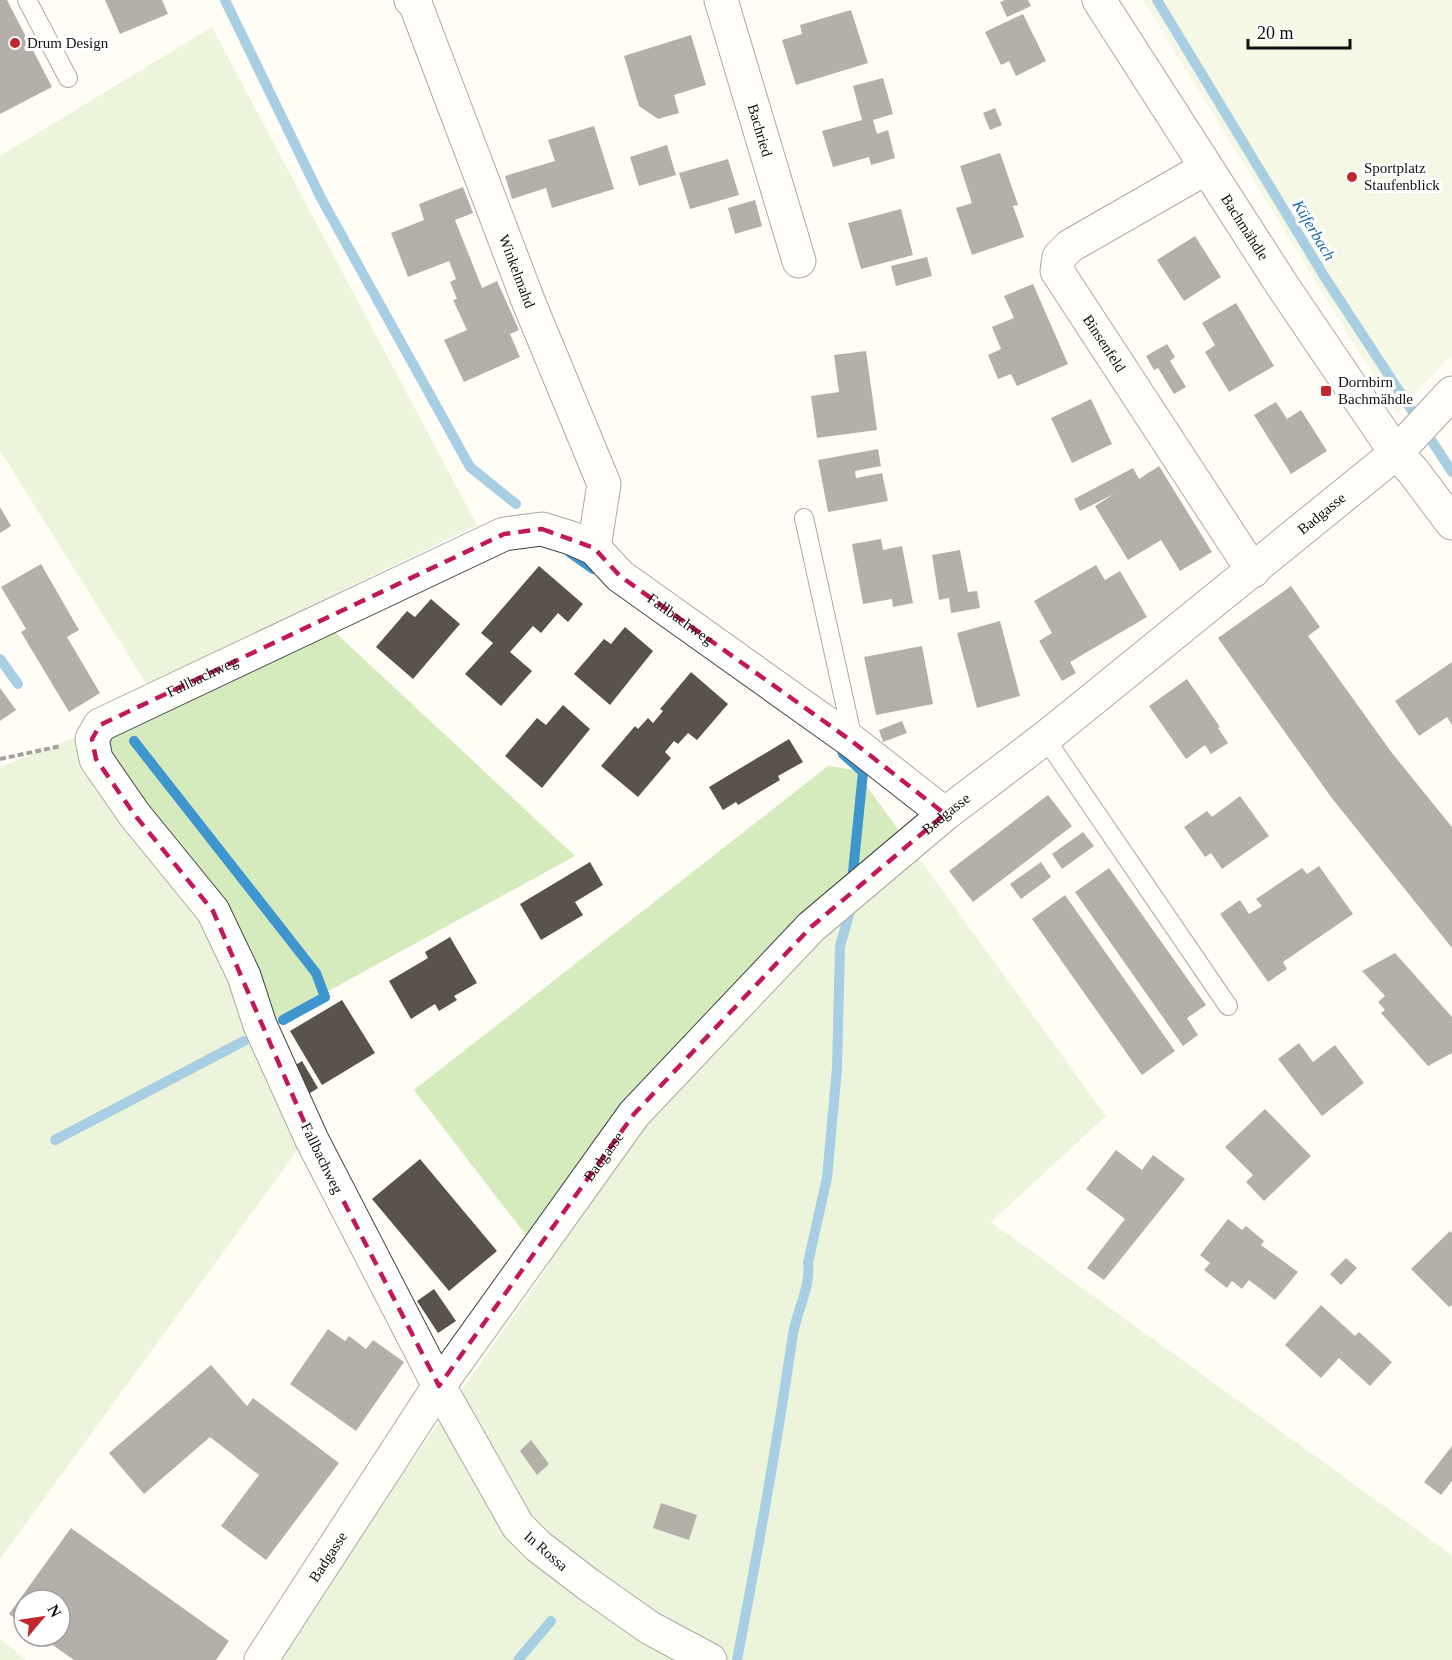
<svg xmlns="http://www.w3.org/2000/svg" width="1452" height="1660" viewBox="0 0 1452 1660" font-family="'Times New Roman',serif">
<rect width="100%" height="100%" fill="#fffdf5"/>
<path fill="#d5ebbd" d="M212 27 477 525 308 607 575 856 250 1034 299 1148 0 1559V767L159 704 0 451V156Z
M828 766 855 770 1106 1116 991 1222 1452 1555V1660H273L549 1265 414 1090Z
M0 1639 26 1660H0Z"/>
<path fill="#e6f2cf" d="M1143 0H1452V354L1397 414Z"/>
<g fill="none" stroke-linecap="round" stroke-linejoin="round">
<path stroke="#3f96cf" stroke-width="10" d="M225 0 321 198 470 467 516 504
M1157 0 1324 276 1452 472
M569 552 593 569
M0 659 18 684
M134 741 316 973 325 997 283 1020
M842 749 843 754 863 772 853 872
M55 1140 244 1041
M518 1660 551 1621
M737 1660C758 1551 777 1443 793 1334 797 1310 811 1287 808 1263L827 1178 837 1068 840 946 849 915"/>
</g>
<path fill="#5a524d" d="M0 0H7L52 87 0 114Z
M105 0H162L168 14 120 34Z
M1005 0H1028L1031 6 1007 17 1000 2Z
M851 10 868 63 796 85 782 40 802 34 800 25Z
M1023 14 1046 61 1016 76 1009 61 1001 65 985 32Z
M691 35 706 85 674 95 679 113 658 119 639 106 624 56Z
M883 78 893 114 873 120 877 134 888 130 895 158 871 165 869 157 833 167 822 131 862 120 853 86Z
M995 108 1002 125 990 130 983 113Z
M594 126 614 189 552 208 546 188 512 199 505 176 555 161 548 140Z
M667 145 676 175 639 186 630 157Z
M1000 153 1018 205 1013 206 1024 237 972 255 956 208 972 203 960 166Z
M728 159 739 195 690 209 679 173Z
M463 187 473 213 455 220 482 288 497 281 519 330 510 334 520 357 464 382 444 340 467 330 453 300 457 299 450 282 456 279 449 261 408 277 391 233 424 220 419 204Z
M755 200 762 226 735 234 728 208Z
M901 209 913 255 861 269 848 223Z
M1195 236 1221 277 1184 301 1157 260Z
M927 257 932 276 896 286 891 266Z
M1033 284 1068 364 1017 386 1011 374 998 379 988 355 1001 349 992 327 1014 318 1004 296Z
M1236 303 1274 366 1229 392 1205 352 1215 345 1202 323Z
M1167 344 1175 357 1170 361 1186 387 1174 394 1158 368 1154 370 1146 356Z
M866 351 877 430 817 438 811 396 839 392 834 355Z
M1091 399 1112 444 1072 463 1051 418Z
M1276 402 1287 419 1301 410 1327 451 1291 474 1254 415Z
M878 449 881 466 855 471 856 478 882 473 888 501 828 512 818 460Z
M1159 466 1212 552 1180 571 1161 540 1128 560 1095 506 1114 494 1080 511 1074 499 1133 468 1139 479Z
M0 507 11 526 0 533Z
M881 539 883 550 902 546 913 603 893 607 892 599 863 604 852 544Z
M960 550 968 592 977 591 980 608 951 613 949 598 939 600 932 555Z
M41 564 79 630 67 637 100 693 69 712 21 632 26 629 1 587Z
M1096 565 1105 580 1120 571 1147 617 1070 662 1076 673 1062 681 1039 641 1052 633 1034 601Z
M539 566 583 604 568 622 558 613 541 633 533 626 510 652 532 671 501 706 465 674 493 643 481 633Z
M1291 586 1320 627 1308 636 1392 753 1452 827V948L1331 797 1218 638Z
M431 599 460 624 413 679 376 647 407 611 415 617Z
M1000 621 1020 696 977 708 957 633Z
M625 627 653 651 610 705 574 674 604 639 611 644Z
M922 646 933 704 876 715 864 657Z
M1452 662V725L1447 717 1419 736 1395 701Z
M691 672 728 704 697 740 688 733 678 744 674 741 665 752 671 758 638 797 601 766 635 726 638 729 648 718 653 723 663 711 660 709Z
M1187 679 1220 727 1218 728 1228 743 1211 754 1205 745 1186 759 1149 706Z
M0 688 16 710 0 721Z
M563 705 590 729 542 788 505 756 537 718 546 725Z
M902 721 907 733 883 742 879 730Z
M789 739 803 762 778 776 780 780 738 805 736 802 723 810 709 787Z
M1048 795 1072 826 973 902 949 871Z
M1240 796 1269 836 1222 869 1211 853 1205 857 1184 827 1207 811 1212 817Z
M1083 832 1094 846 1062 869 1052 854Z
M590 862 603 885 575 902 583 915 541 940 520 904Z
M1041 862 1051 877 1021 899 1010 884Z
M1319 866 1353 914 1283 962 1287 969 1268 982 1220 914 1240 900 1249 914 1262 906 1256 899 1302 868 1307 874Z
M1109 868 1206 1005 1187 1018 1198 1035 1183 1046 1075 892Z
M1065 895 1175 1051 1142 1075 1032 919Z
M450 937 477 983 454 996 457 1000 439 1011 435 1004 411 1019 389 981 428 958 425 952Z
M1395 953 1452 1017V1053L1428 1066 1381 1013 1385 1010 1378 1002 1385 996 1362 971Z
M342 1000 375 1053 322 1085 290 1031Z
M1299 1043 1313 1062 1335 1045 1364 1083 1322 1116 1278 1059Z
M302 1061 318 1088 307 1095 291 1068Z
M1265 1109 1311 1156 1264 1201 1246 1182 1253 1175 1225 1147Z
M1116 1150 1142 1170 1153 1155 1185 1179 1104 1280 1087 1268 1125 1219 1086 1189Z
M420 1159 497 1251 449 1291 372 1199Z
M1228 1219 1242 1230 1246 1226 1264 1241 1261 1245 1298 1272 1275 1300 1249 1280 1242 1289 1232 1281 1227 1288 1204 1270 1210 1263 1200 1255Z
M1450 1231 1452 1233V1305L1449 1307 1411 1269Z
M1346 1258 1357 1268 1341 1285 1330 1274Z
M434 1289 456 1321 438 1333 417 1301Z
M1321 1305 1355 1336 1359 1332 1392 1362 1370 1386 1339 1358 1321 1378 1285 1345Z
M328 1329 345 1341 349 1336 366 1349 373 1340 404 1362 356 1431 290 1384Z
M211 1365 247 1406 253 1398 339 1463 266 1560 221 1526 259 1475 210 1437 144 1494 109 1453Z
M531 1440 549 1464 537 1475 520 1451Z
M1452 1446V1481L1441 1495 1424 1482Z
M661 1503 697 1515 689 1540 653 1528Z
M71 1528 229 1641 216 1660H74L40 1636H60V1600H24V1624L9 1614Z"/>
<g fill="none" stroke-linecap="round" stroke-linejoin="round">
<defs>
<path id="lane" d="M27 0 68 78
M804 518 853 740
M1045 738 1228 1006"/>
<g id="street">
<path id="s1" d="M411 0 415 3 529 303 604 484 594 548"/>
<path id="s2" d="M721 0 799 261"/>
<path id="s3" d="M1099 0 1282 285 1396 453 1413 471 1452 523"/>
<path id="s4" d="M1206 168 1070 246 1059 257 1057 271 1253 571"/>
<path id="s5" d="M261 1660 439 1386 634 1114 811 927 945 814 1045 738 1396 453 1452 393"/>
<path id="s6" d="M710 1660 650 1628 589 1585 538 1546 518 1526 439 1386 312 1140 260 1025 244 976 213 911 134 814 96 759 92 739 100 725 504 534 542 529 571 538 594 548 620 576 853 742 945 814"/>
</g>
</defs>
<use href="#lane" stroke="#444" stroke-width="20"/>
<use href="#street" stroke="#444" stroke-width="35"/>
<path stroke="#333" stroke-width="4" stroke-dasharray="6 3" stroke-linecap="butt" d="M0 759 61 746"/>
<use href="#lane" stroke="#fff" stroke-width="18"/>
<use href="#street" stroke="#fff" stroke-width="33"/>
</g>
<path d="M0 0H1452V1660H0ZM542 529 594 548 620 576 853 742 945 814 811 927 634 1114 439 1386 312 1140 213 911 134 814 96 759 92 739 100 725 504 534Z" fill="#fffdf5" fill-opacity=".55" fill-rule="evenodd"/>
<path fill="none" stroke="#c2185b" stroke-width="4.5" stroke-dasharray="12 8" stroke-linejoin="round" d="M542 529 594 548 620 576 853 742 945 814 811 927 634 1114 439 1386 312 1140 213 911 134 814 96 759 92 739 100 725 504 534Z"/>
<g fill="#c4262e" stroke="#fff" stroke-width="2">
<circle cx="15" cy="43" r="6"/>
<circle cx="1352" cy="177" r="6"/>
<rect x="1320" y="385" width="12" height="12" rx="3"/>
</g>
<g text-anchor="middle" dominant-baseline="central" stroke-width="6" stroke-linejoin="round" paint-order="stroke">
<g font-size="15" fill="#111" stroke="#fff" text-anchor="start">
<text x="27" y="43">Drum Design</text>
<text x="1364" y="168">Sportplatz<tspan x="1364" dy="17">Staufenblick</tspan></text>
<text x="1338" y="382">Dornbirn<tspan x="1338" dy="17">Bachmähdle</tspan></text>
</g>
<g font-size="15" fill="#111" stroke="#fff">
<text stroke="none"><textPath href="#s2" startOffset="136">Bachried</textPath></text>
<text stroke="none"><textPath href="#s3" startOffset="270">Bachmähdle</textPath></text>
<text stroke="none"><textPath href="#s1" startOffset="292">Winkelmahd</textPath></text>
<text stroke="none"><textPath href="#s4" startOffset="273">Binsenfeld</textPath></text>
<text stroke="none"><textPath href="#s5" startOffset="1576">Badgasse</textPath></text>
<text stroke="none"><textPath href="#s6" startOffset="1804">Fallbachweg</textPath></text>
<text stroke="none"><textPath href="#s6" startOffset="1264">Fallbachweg</textPath></text>
<text stroke="none"><textPath href="#s5" startOffset="1095">Badgasse</textPath></text>
<text stroke="none"><textPath href="#s5" startOffset="609">Badgasse</textPath></text>
<text transform="translate(322 1158) rotate(64)">Fallbachweg</text>
<text transform="translate(546 1551) rotate(41)">In Rossa</text>
<text stroke="none"><textPath href="#s5" startOffset="123">Badgasse</textPath></text>
</g>
<g font-size="16" font-style="italic" fill="#1768a6" stroke="#fff">
<text transform="translate(1314 230) rotate(59)">Küferbach</text>
</g>
</g>
<g transform="translate(42 1618) rotate(61)"><circle r="28" fill="#ffffff" stroke="#a0a0a0" stroke-width="1.5"/>
<path d="M0-4.5L10 22L0 15L-10 22Z" fill="#c4262e"/>
<text y="-9" font-size="16" font-weight="bold" text-anchor="middle" fill="#111111">N</text>
</g>
<path d="M1248 39v9h102v-9" fill="none" stroke="#111111" stroke-width="3"/>
<text x="1257" y="39" font-size="18" fill="#111111" stroke="#ffffff" stroke-width="4.5" paint-order="stroke">20 m</text>
</svg>
